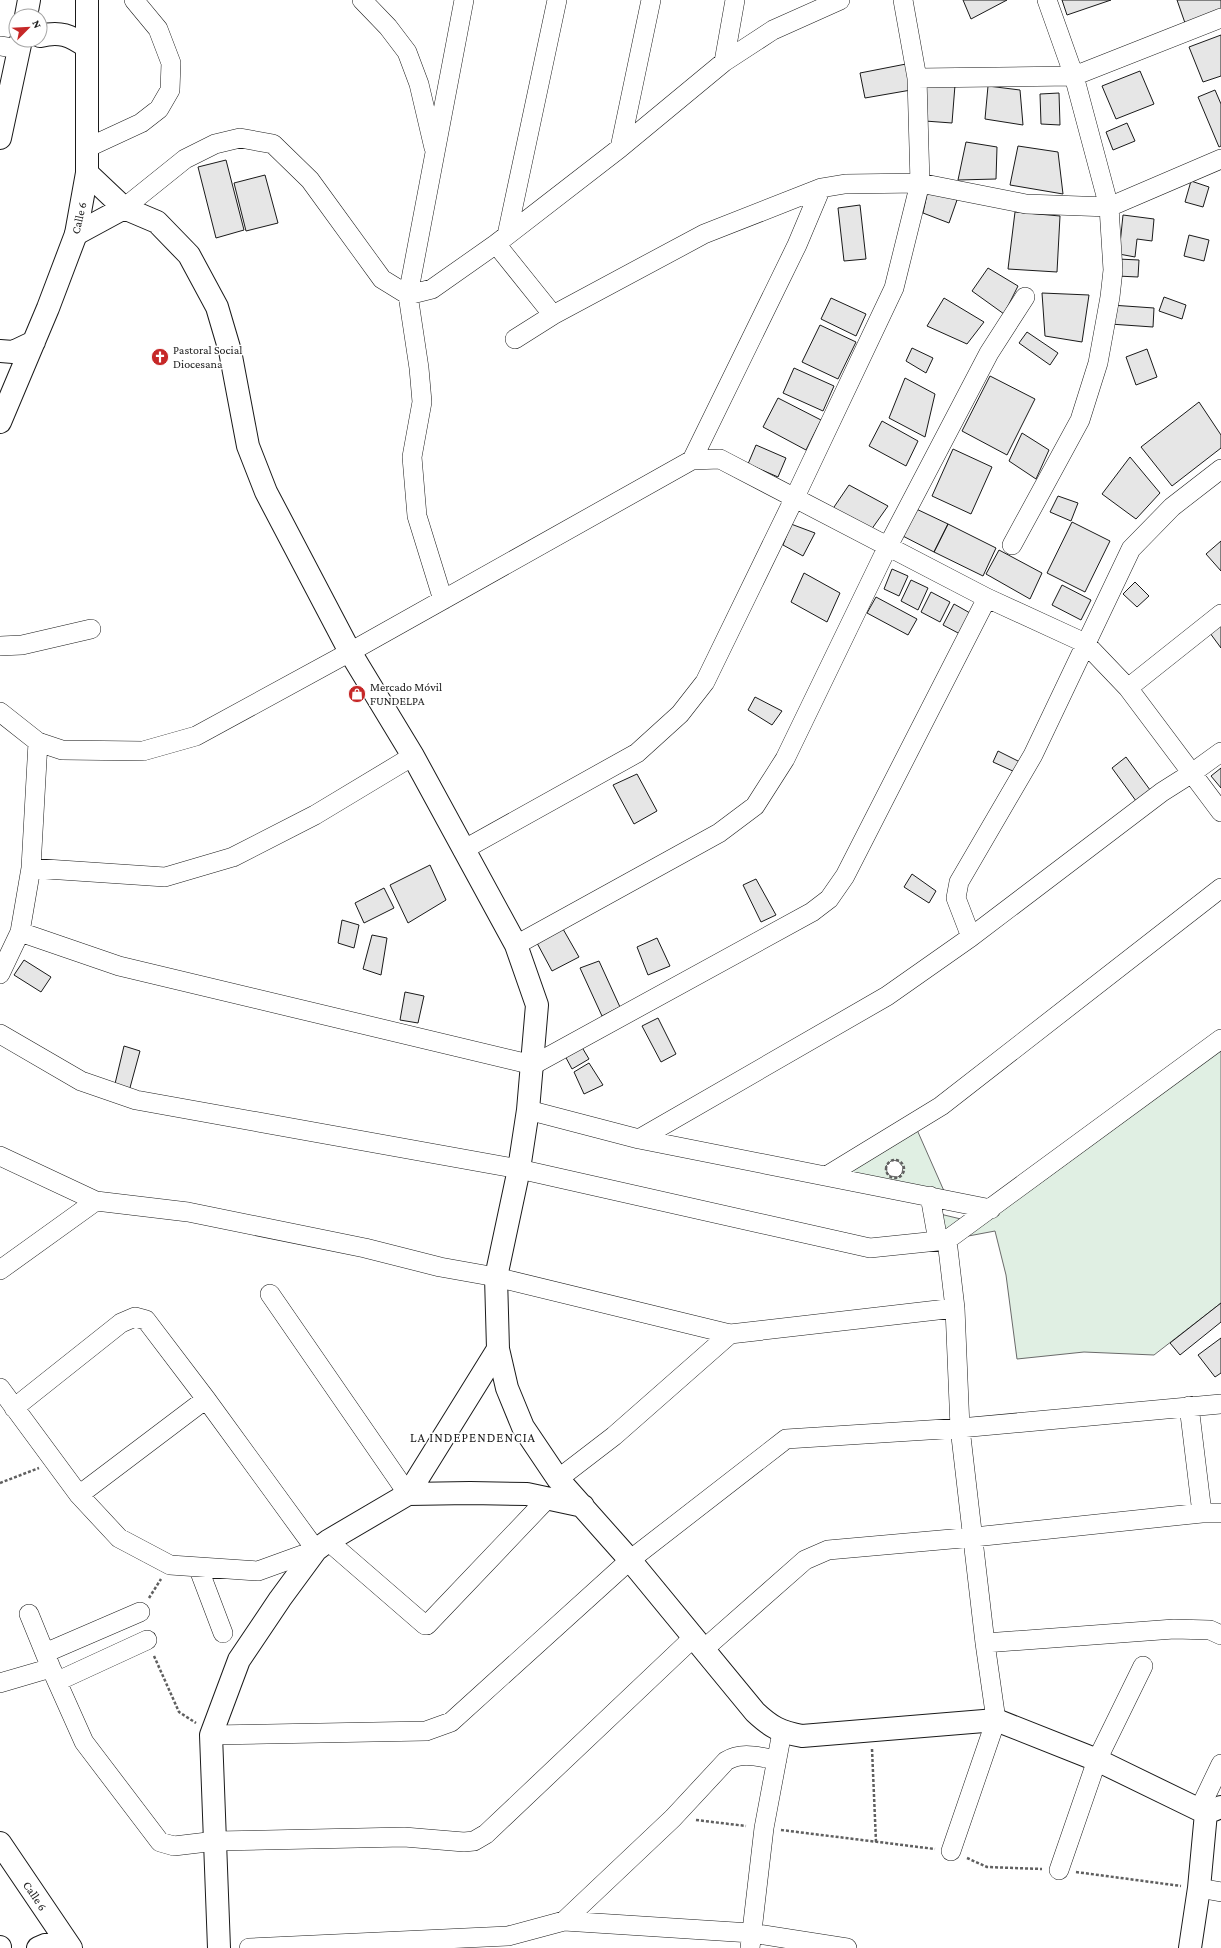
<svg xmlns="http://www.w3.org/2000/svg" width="1221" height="1948" viewBox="0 0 1221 1948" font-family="'Crimson Pro',serif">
<rect width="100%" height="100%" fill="#fff"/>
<path fill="#e0efe3" stroke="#6a6a6a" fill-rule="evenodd" d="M1221 1050V1303L1154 1355 1084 1352 1017 1359 1006 1275 995 1231 947 1240 1043 1181Z
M914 1123 948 1200 828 1175ZM892 1160 898 1161 903 1167 902 1173 898 1177 890 1176 887 1172 886 1166Z
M940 1214 965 1220 943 1234Z"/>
<path fill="#e6e6e6" stroke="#1a1a1a" d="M963 0H1007L971 19Z
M1062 0H1111L1067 15Z
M1177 0H1221V12L1185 23Z
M1221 35V76L1203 82 1189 47Z
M906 64 911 90 865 98 860 73Z
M1140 71 1154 104 1116 119 1102 86Z
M926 82 955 85 952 123 925 121Z
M988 86 1020 90 1023 125 985 119Z
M1215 90 1221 104V146L1219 147 1198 97Z
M1059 93 1060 125 1041 124 1040 94Z
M1127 123 1135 141 1113 150 1106 132Z
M966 142 997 147 996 179 958 180Z
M1018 146 1058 152 1063 194 1010 185Z
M226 160 244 230 216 238 198 167Z
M265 175 278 223 246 231 234 183Z
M1191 181 1209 187 1203 207 1185 202Z
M928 190 957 200 949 223 923 213Z
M860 205 866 259 844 261 838 208Z
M1015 212 1060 216 1057 272 1008 269Z
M1123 215 1154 219 1152 241 1137 239 1135 257 1119 254Z
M1189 235 1209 240 1204 261 1184 256Z
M1118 259 1139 260 1138 277 1117 276Z
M988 268 1018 286 1004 314 972 291Z
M1042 293 1089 295 1082 342 1045 336Z
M1164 297 1186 305 1182 319 1159 311Z
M831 298 866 314 856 336 821 319Z
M944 298 984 322 967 344 927 326Z
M1111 305 1154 308 1153 327 1110 324Z
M820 325 856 342 838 379 802 362Z
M1027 332 1058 353 1050 365 1019 343Z
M912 348 933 358 926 373 906 361Z
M1147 349 1157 377 1136 385 1126 357Z
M794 368 834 386 823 411 783 393Z
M990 376 1035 399 1007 455 962 431Z
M905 378 935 394 925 437 889 418Z
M778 398 821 420 806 450 763 427Z
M1199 402 1221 435V448L1172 486 1141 447Z
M882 421 918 441 906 466 869 446Z
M1022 433 1049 450 1036 479 1009 461Z
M756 445 786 458 778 477 748 464Z
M953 449 992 467 971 514 932 496Z
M1130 457 1160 493 1136 519 1102 494Z
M849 485 888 506 871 530 832 510Z
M1058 496 1078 503 1071 521 1050 512Z
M910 506 948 524 934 552 897 533Z
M1072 522 1110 541 1085 592 1047 573Z
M791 524 815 533 803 556 783 545Z
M948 524 996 548 983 576 934 552Z
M1221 541V571L1206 554Z
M999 550 1042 573 1030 599 986 574Z
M892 569 908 576 899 596 884 589Z
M804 573 840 593 827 622 791 602Z
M911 580 928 588 918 610 901 601Z
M1135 582 1149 596 1137 607 1123 594Z
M1062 585 1091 600 1081 620 1052 605Z
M931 592 950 602 940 622 921 612Z
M876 597 917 619 908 635 867 613Z
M954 604 970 613 960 634 943 625Z
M1221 618V648L1207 629Z
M755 697 782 711 772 725 748 710Z
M998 751 1020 762 1015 772 993 762Z
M1126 757 1153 794 1139 805 1112 768Z
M1221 768V788L1211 776Z
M637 774 657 811 634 824 613 785Z
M430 865 446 900 408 923 390 885Z
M912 874 936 891 929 903 904 887Z
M756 879 776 915 761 922 743 885Z
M384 888 394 908 364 923 355 903Z
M342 920 359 925 354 948 338 943Z
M563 929 579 957 552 971 537 943Z
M372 935 387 938 381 975 363 969Z
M657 938 670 966 648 975 637 947Z
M24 960 51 977 41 992 14 975Z
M599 961 620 1007 602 1016 580 968Z
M405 992 424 996 418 1023 400 1020Z
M658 1018 676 1054 661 1062 642 1026Z
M580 1044 589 1059 572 1069 564 1054Z
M124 1046 140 1051 128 1095 114 1088Z
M589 1063 603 1085 584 1094 574 1072Z
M1221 1303V1322L1180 1355 1170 1343Z
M1221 1338V1373L1215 1377 1198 1355Z"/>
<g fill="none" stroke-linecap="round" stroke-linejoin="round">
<defs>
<path id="minor" d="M362 0 388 27 407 52 419 84 434 148
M0 46 19 49
M724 62 735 0
M917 78 1074 76 1221 18
M87 148 141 123 159 109 170 90 171 63 158 29 134 0
M620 148 651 0
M124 208 185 159 215 144 240 138 273 144 310 180 382 279 408 295 432 289 496 244 620 148 724 62 773 30 840 0
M507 235 557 0
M496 244 553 315
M515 339 553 315 704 234 821 188 845 184 920 183 1026 204 1109 207 1221 159
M692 460 797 245 821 188
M1012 545 1080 420 1098 363 1110 297 1113 270 1109 207 1074 76 1047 0
M443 600 417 516 412 457 422 402 419 368 408 295 464 0
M0 646 22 645 91 629
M1128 688 1221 614
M0 712 38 742 62 750 143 751 196 736 350 652 692 460 720 459 987 598 1085 643 1128 688 1221 812
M463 850 637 753 680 714 705 682 795 497 894 288 920 183 917 78 903 0
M31 868 165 877 233 857 315 815 413 756
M20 932 119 966 533 1065 812 912 829 899 845 876 987 598
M971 937 956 898 959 882 1033 755 1131 549 1172 507 1221 469
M516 945 719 833 755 806 785 759 888 546 989 353 1025 297
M0 974 20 932 31 868 38 742
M0 1034 81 1081 136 1100 519 1169 870 1248 947 1240 1221 1039
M528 1110 639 1139 991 1209
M639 1139 887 996 971 937 1162 792 1192 773 1221 752
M0 1156 96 1201 188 1212 365 1248 440 1267 496 1277 730 1334 955 1308
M828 1175 941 1106 1221 888
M930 1196 938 1241
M947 1240 955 1308 960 1428 985 1643 996 1720 951 1851
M0 1270 96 1201
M270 1294 408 1494
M0 1388 79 1495 119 1538 170 1565 258 1571 316 1550 206 1399 146 1320 135 1317 121 1323 14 1408
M1189 1406 1202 1513
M558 1479 614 1436 730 1334
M79 1495 206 1399
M328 1541 425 1625H427L548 1498
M198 1567 223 1633
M29 1614 51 1668 84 1742 160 1842 174 1846 216 1841 404 1837 464 1842 474 1841 486 1834 694 1637
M985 1643 1174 1629 1210 1630 1221 1635
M704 1649 805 1560 828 1550 974 1537 1202 1513H1221
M45 1653 140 1612
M58 1681 147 1640
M0 1683 51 1668
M211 1735 426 1731 451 1722 630 1560 786 1439 960 1428 1221 1404
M1199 1810 1221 1764
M1059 1870 1097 1760 1143 1666
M1199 1888 1221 1892
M564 1921 673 1818 726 1761C742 1751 759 1757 777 1760
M249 1948 508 1936 564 1921 751 1933 847 1948
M750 1948 764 1828 782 1732"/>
<path id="major" d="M87 173 124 208 157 222 189 255 217 307 230 351 248 446 266 492 350 652 413 756 516 945 537 1005 528 1110 519 1169 496 1277 498 1349 507 1388 523 1427 558 1479 630 1560 755 1712C771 1727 780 1732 802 1736L996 1720 1097 1760 1206 1813
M76 234 124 208
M408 1494 470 1493 527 1494 583 1506
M219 1948 211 1735 239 1660 280 1599 316 1550 328 1541 408 1494 498 1349
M1190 1948 1199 1888 1206 1813 1221 1807"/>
<path id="highway" d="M26 16 29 0
M40 36C60 31 70 35 87 47
M0 138 21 40
M0 351 13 352 34 342
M0 422 48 308 76 234 87 173V0
M0 1843 71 1948
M0 1947V1948
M38 1948 45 1945 67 1944"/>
</defs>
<use href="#minor" stroke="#1a1a1a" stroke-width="20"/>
<use href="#major" stroke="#1a1a1a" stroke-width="24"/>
<use href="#highway" stroke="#1a1a1a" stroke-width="24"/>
<path stroke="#5f5f5f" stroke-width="2.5" stroke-dasharray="3 2" stroke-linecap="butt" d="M886 1169a9 9 0 1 1 18 0a9 9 0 1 1-18 0Z
M0 1483 39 1468
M149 1598 161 1579
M154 1656 179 1712 196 1723
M872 1749 876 1842
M696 1820 746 1826
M781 1830 935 1849
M967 1858 987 1867 1042 1869
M1076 1872 1181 1886"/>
<use href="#minor" stroke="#fff" stroke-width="19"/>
<use href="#major" stroke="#fff" stroke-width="22"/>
<use href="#highway" stroke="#fff" stroke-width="22"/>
</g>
<defs>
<symbol id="church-disc" viewBox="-11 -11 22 22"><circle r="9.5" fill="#c62828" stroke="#fff"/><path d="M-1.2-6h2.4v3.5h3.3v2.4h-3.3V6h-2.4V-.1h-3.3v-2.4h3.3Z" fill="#fff"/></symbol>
<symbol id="shop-disc" viewBox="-11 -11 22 22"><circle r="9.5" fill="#c62828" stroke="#fff"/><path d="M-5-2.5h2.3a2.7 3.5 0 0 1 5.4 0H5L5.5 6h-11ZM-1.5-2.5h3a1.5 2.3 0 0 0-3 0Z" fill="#fff"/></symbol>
</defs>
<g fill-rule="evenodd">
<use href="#church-disc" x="150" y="347" width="20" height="20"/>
<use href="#shop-disc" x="347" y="684" width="20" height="20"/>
</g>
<g text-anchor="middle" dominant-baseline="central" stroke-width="3" stroke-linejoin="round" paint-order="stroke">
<g font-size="12" fill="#1a1a1a" stroke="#fff">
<text transform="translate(79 218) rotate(-77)">Calle 6</text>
<text transform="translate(35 1896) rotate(56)">Calle 6</text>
</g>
<g font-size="12" fill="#1a1a1a" stroke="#fff" text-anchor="start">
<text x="173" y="350">Pastoral Social<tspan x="173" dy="14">Diocesana</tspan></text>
<text x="370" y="687">Mercado Móvil<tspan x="370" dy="14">FUNDELPA</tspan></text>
</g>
<g font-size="13" letter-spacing="1" fill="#1a1a1a" stroke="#fff">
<text x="473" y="1437">LA INDEPENDENCIA</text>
</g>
</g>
<g transform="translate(28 28) rotate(66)"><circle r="19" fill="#ffffff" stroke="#a3a3a3"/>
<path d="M0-3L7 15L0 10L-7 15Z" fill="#c62828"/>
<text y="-6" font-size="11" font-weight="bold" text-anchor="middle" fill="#1a1a1a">N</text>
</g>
</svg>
